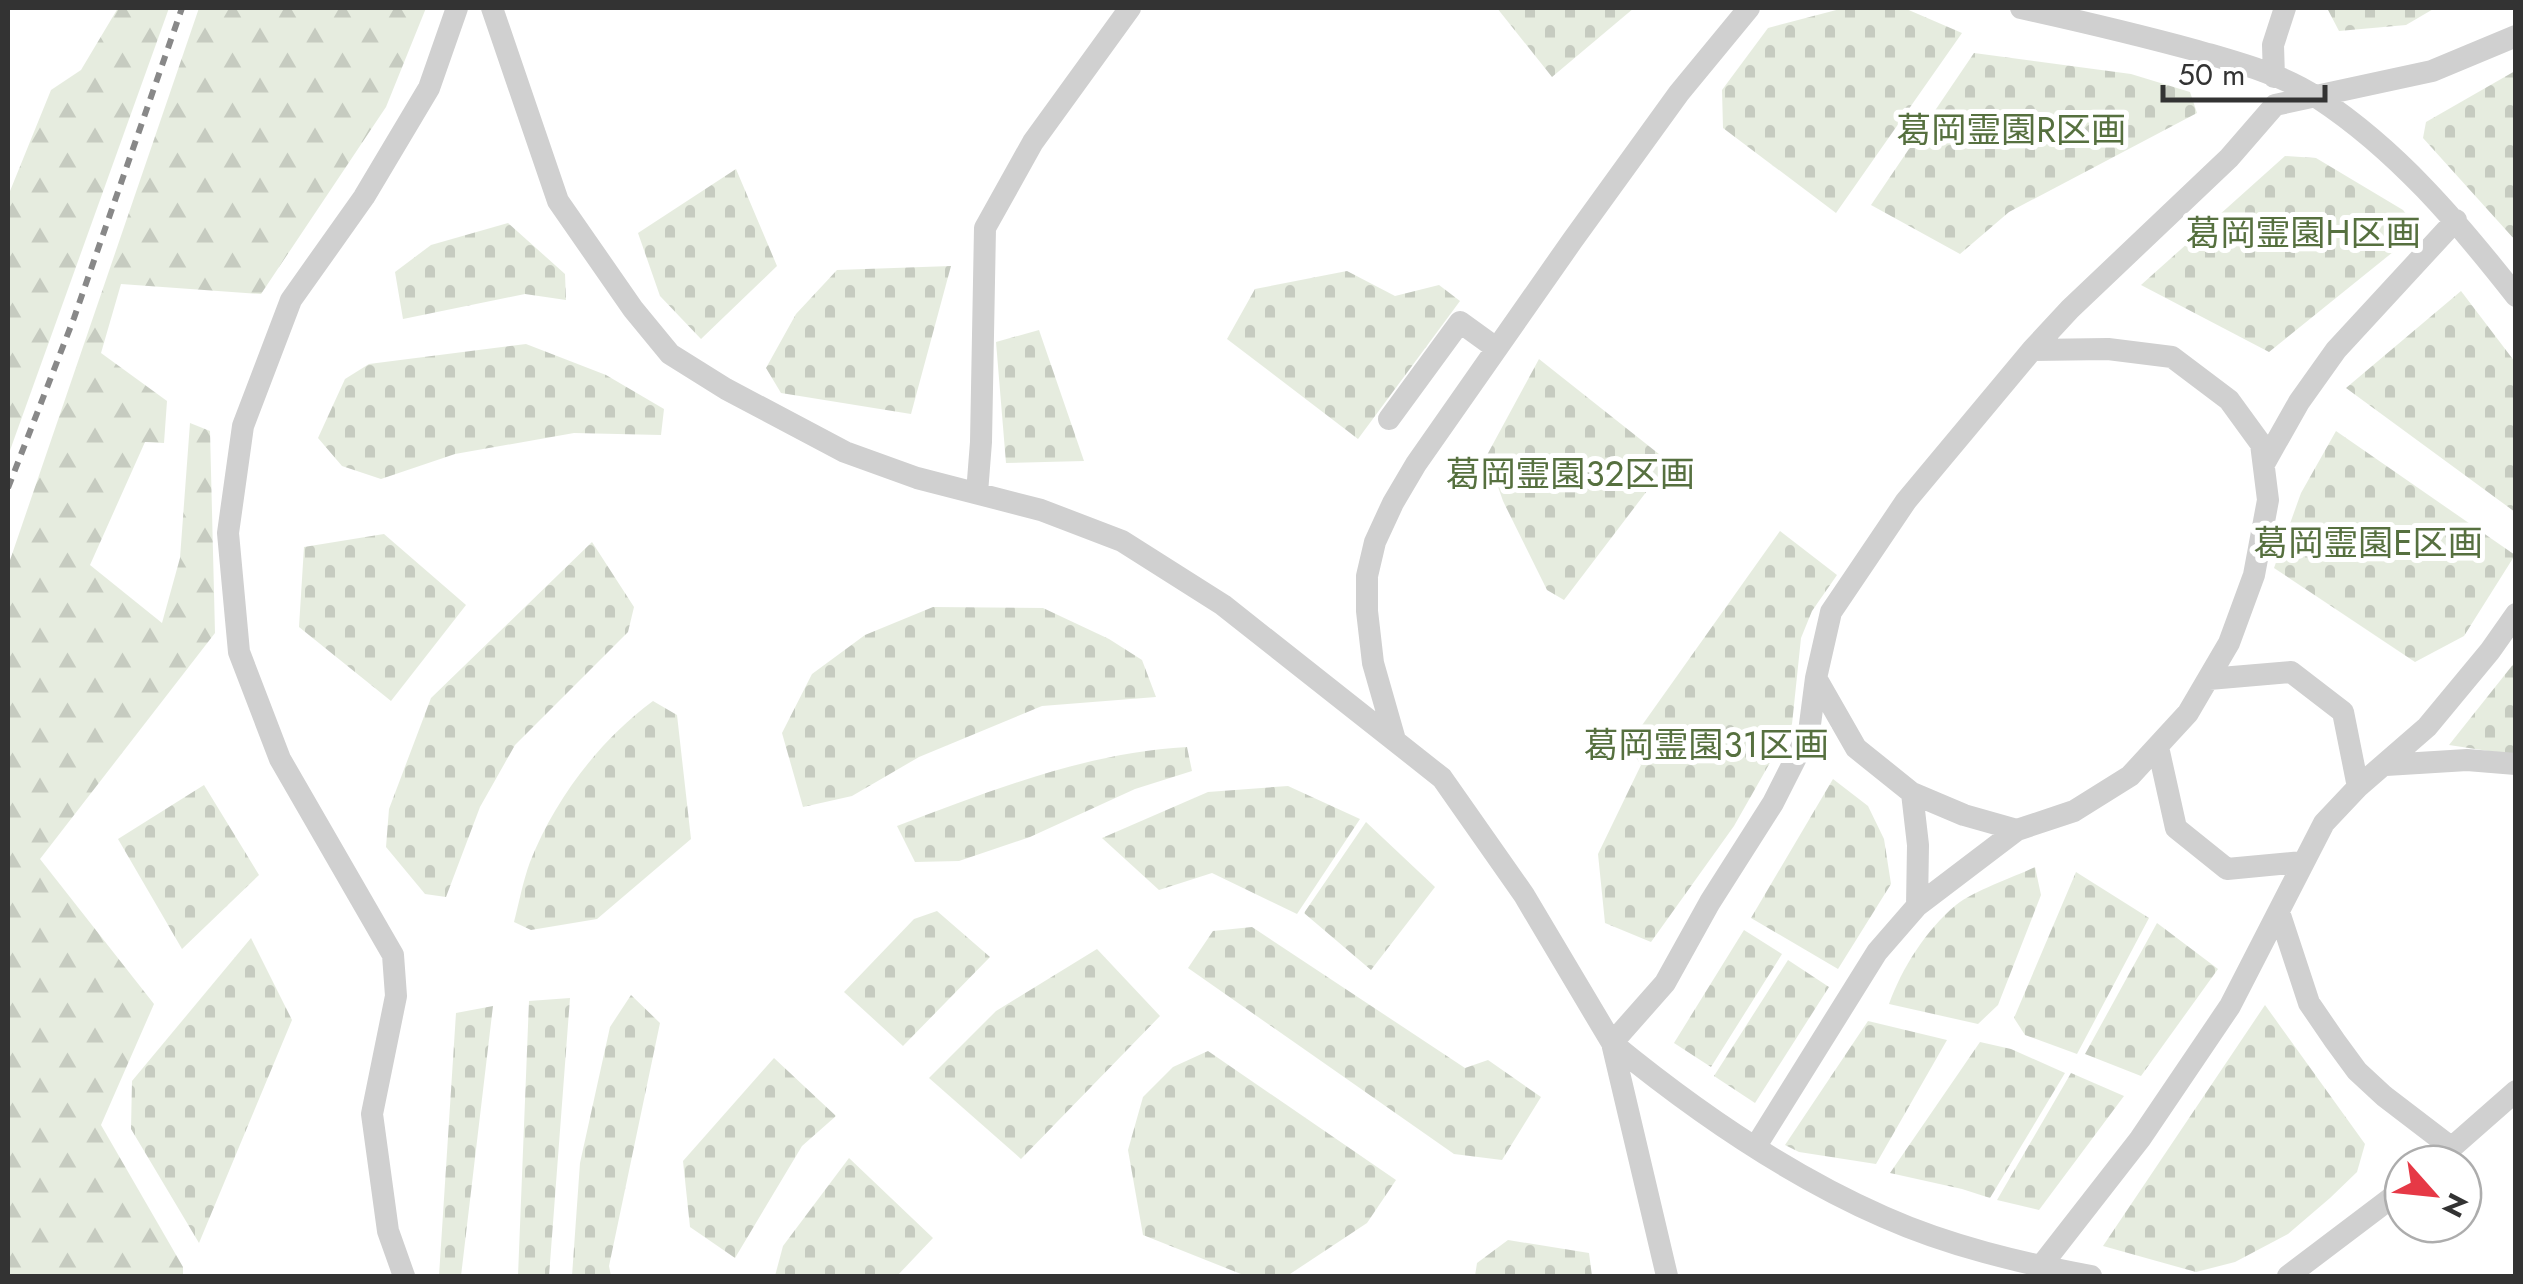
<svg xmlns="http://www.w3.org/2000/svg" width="2523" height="1284" viewBox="0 0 2523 1284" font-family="Jost,'Noto Sans JP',sans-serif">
<defs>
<pattern id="forest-firs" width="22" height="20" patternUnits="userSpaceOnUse" patternTransform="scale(2.5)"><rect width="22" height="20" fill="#e6ecdf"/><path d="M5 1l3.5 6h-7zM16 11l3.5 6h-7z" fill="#c6cbc0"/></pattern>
<pattern id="cemetery-stones" width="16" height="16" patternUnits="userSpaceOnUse" patternTransform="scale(2.5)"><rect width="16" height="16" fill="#e6ecdf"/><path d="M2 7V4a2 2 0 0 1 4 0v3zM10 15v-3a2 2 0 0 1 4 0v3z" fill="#c6cbc0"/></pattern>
</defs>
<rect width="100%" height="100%" fill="#fff"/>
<path fill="url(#forest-firs)" d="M118 8H169L8 456V196L51 90 81 70Z
M199 8H426L386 107 261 294 121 284 101 353 167 401 164 443 145 442 90 565 162 623 180 558 190 423 210 431 215 633 40 859 154 1004 101 1125 183 1267V1276H8V566Z"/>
<path fill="url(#cemetery-stones)" d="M1497 8H1634L1552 77Z
M1844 8H1904L1962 33 1836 213 1723 128 1722 90 1768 28Z
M2327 8H2435L2406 25 2339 31Z
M1974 53 2131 74 2190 92 2197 113 2009 212 1960 254 1871 205Z
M2515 71V240L2423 138 2426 122Z
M2285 156 2316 158 2403 210 2419 231 2269 352 2141 285Z
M736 169 777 266 701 339 660 296 638 233Z
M508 223 565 274 566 300 525 294 403 319 395 272 431 245Z
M951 266 911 414 781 393 766 368 796 314 837 270Z
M1347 271 1395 296 1439 285 1460 301 1358 439 1227 339 1255 289Z
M2461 291 2515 362V512L2346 388Z
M1039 330 1084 461 1006 463 996 342Z
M526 344 606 375 664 409 661 435 574 433 455 454 381 479 342 466 318 438 345 379 369 364Z
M1539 359 1669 462 1564 600 1547 590 1503 501 1487 455Z
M2336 431 2515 555 2464 636 2415 662 2274 568 2301 493Z
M1780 531 1837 575 1812 611 1801 638 1792 724 1734 826 1651 942 1605 923 1598 854 1641 765 1628 745Z
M384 534 466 605 391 701 299 627 304 547Z
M592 542 634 607 628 632 515 745 480 807 446 897 425 894 386 847 389 809 431 698Z
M933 607 1043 608 1109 639 1142 660 1156 697 1042 706 919 757 852 796 803 807 782 733 812 674 865 635Z
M2515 662V755L2449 745Z
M653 701 677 715 691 839 597 919 531 930 514 922C519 903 523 881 530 862 555 799 599 741 653 701Z
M1187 747 1192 771 1135 789 1030 837 959 861 915 862 897 826C992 790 1085 753 1187 747Z
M1833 779 1868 806 1884 839 1891 884 1838 969 1751 918Z
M204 785 259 875 182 949 118 839Z
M1288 786 1360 819 1297 914 1212 873 1159 890 1102 838 1208 792Z
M1366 822 1435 887 1371 970 1304 913Z
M2035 867 2041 895 1998 1005 1978 1024 1889 1004C1902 968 1926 930 1956 905 1975 890 2012 878 2035 867Z
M2076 872 2149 918 2077 1054 2025 1035 2014 1018Z
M937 911 990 957 903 1046 844 992 914 919Z
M2157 923 2218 969 2141 1076 2085 1054Z
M1252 927 1465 1068 1488 1060 1541 1097 1502 1160 1454 1154 1188 968 1213 931Z
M1744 930 1782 954 1711 1067 1674 1043Z
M251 938 292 1020 199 1243 131 1129 132 1081Z
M1097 949 1160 1016 1021 1159 929 1078 996 1011Z
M1788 960 1829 987 1755 1103 1714 1076Z
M631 995 660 1023 609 1266 611 1276H572L580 1163 610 1027Z
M570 998 549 1276H518L529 1001Z
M2265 1005 2365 1144 2357 1172 2330 1198 2288 1234 2235 1262 2196 1272 2103 1246Z
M493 1006 461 1276H439L456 1013Z
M1868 1021 1947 1040 1876 1164 1799 1152 1785 1145Z
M1980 1042 2011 1049 2065 1073 1990 1198 1962 1189 1890 1173Z
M1208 1051 1396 1180 1367 1223 1287 1276H1246L1143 1235 1128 1150 1143 1097 1173 1067Z
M774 1058 836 1116 802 1146 735 1258 690 1227 683 1161Z
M2071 1073 2124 1096 2039 1210 1997 1200Z
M849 1158 933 1238 897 1276H775L783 1246Z
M1508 1240 1589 1253 1592 1276H1475L1477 1263Z"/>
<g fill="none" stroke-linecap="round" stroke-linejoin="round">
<path stroke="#d0d0d0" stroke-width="22" d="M492 8 558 201 633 309 670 354 726 389 845 452 917 478 1041 510 1122 541 1223 605 1442 778 1524 895 1612 1043 1667 1276
M2021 8C2080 21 2139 35 2198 51 2239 63 2282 74 2318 98 2397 150 2458 222 2516 296
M2274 77 2273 45 2285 8
M1389 419 1460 322 1496 348
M2264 464 2299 402 2336 350 2456 220
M977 493 981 442 985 228 1033 142 1130 8
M1816 678 1856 748 1912 793 1964 815 2017 830 2074 811 2130 776 2188 713 2229 643 2254 575 2268 500 2261 444 2229 400 2172 357 2108 349 2032 350
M2209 679 2291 672 2343 712 2358 787
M1395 740 1373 663 1367 611V576L1375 542 1393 503 1416 464 1572 241 1679 93 1749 8
M2158 747 2176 828 2227 869 2302 862
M2386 765 2467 760 2516 764
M1912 793 1918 845 1917 906
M2279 912 2309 1003 2335 1041 2357 1071 2384 1096 2452 1148
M1756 1146 1877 952 1917 906 2017 830
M2433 1164 2516 1091
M2041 1266 2140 1139 2230 1006 2324 823 2358 787 2427 727 2490 651 2516 614
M404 1276 388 1231 372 1114 396 996 393 955 280 759 239 652 228 533 243 426 291 300 364 197 429 88 457 8
M2091 1276C2021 1263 1949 1246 1884 1217 1786 1174 1695 1111 1612 1043L1665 983 1710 902 1773 803 1809 732 1816 678 1831 612 1906 501 2032 350 2070 309 2229 158 2275 105 2432 71 2516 36
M2288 1276 2403 1189"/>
<path stroke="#888" stroke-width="6" stroke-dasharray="10 8" stroke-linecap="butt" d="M8 488 74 318 182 8"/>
</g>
<g text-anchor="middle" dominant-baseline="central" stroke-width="10" stroke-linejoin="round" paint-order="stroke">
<g font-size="35" fill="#56703f" stroke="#fff">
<text x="2011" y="130">葛岡霊園R区画</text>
<text x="2303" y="233">葛岡霊園H区画</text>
<text x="1570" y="474">葛岡霊園32区画</text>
<text x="2368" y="543">葛岡霊園E区画</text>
<text x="1706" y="745">葛岡霊園31区画</text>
</g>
</g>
<rect width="2523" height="1284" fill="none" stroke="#333333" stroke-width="20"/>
<g transform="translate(2433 1194) rotate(117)"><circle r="48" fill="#ffffff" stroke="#adadad" stroke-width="2.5"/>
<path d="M0-8L18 38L0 25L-18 38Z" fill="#e63946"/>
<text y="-15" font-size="28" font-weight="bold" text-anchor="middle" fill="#333333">N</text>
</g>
<path d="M2163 85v15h162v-15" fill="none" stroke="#333333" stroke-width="5"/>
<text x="2178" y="85" font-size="30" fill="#333333" stroke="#ffffff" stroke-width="8" paint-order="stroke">50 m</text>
</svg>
